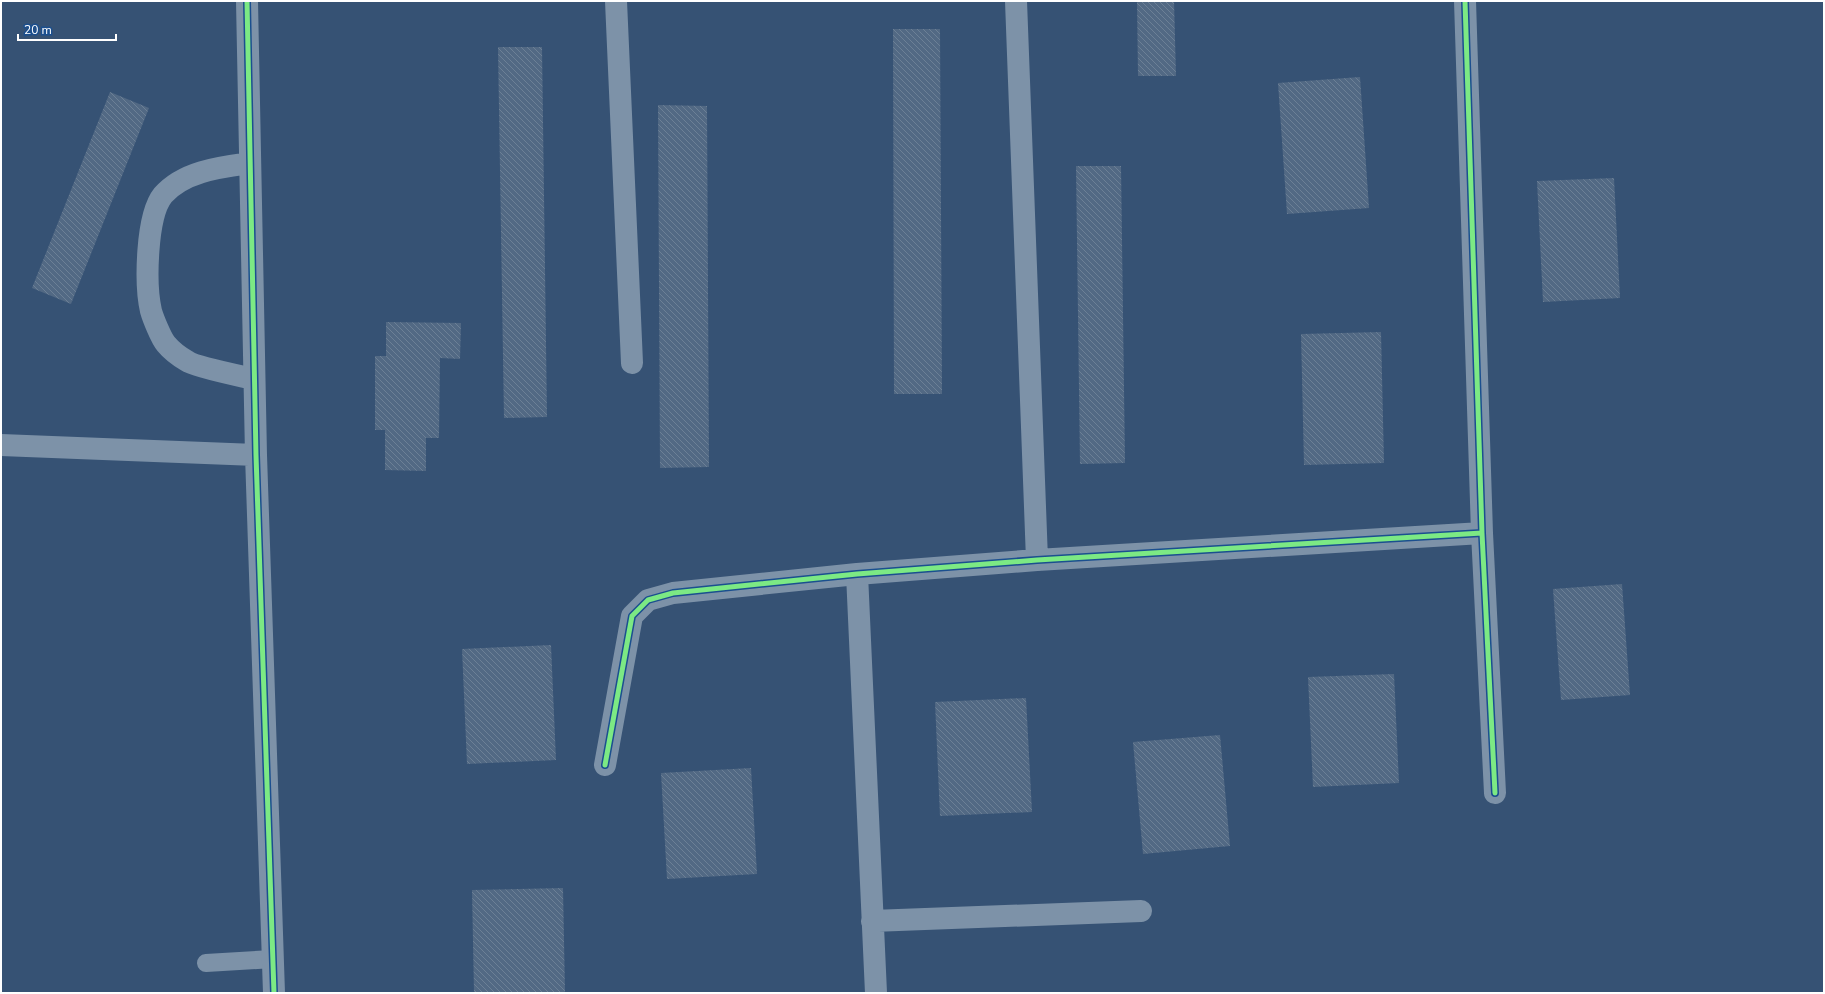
<svg xmlns="http://www.w3.org/2000/svg" width="1825" height="994" viewBox="0 0 1825 994" font-family="'Nunito Sans',sans-serif">
<defs>
<pattern id="building-back-hatch" width="6" height="6" patternUnits="userSpaceOnUse"><rect width="6" height="6" fill="#526984"/><path d="M-1 5l2 2M0 0l6 6M5-1l2 2" fill="none" stroke="#6c8096"/></pattern>
</defs>
<rect width="100%" height="100%" fill="#365274"/>
<path fill="url(#building-back-hatch)" d="M1137 1H1174L1176 76H1138Z
M893 29H940L942 394H894Z
M498 47H542L547 417 504 418Z
M1360 77 1369 208 1287 214 1278 83Z
M110 92 149 108 71 304 32 288Z
M658 105 707 106 709 467 660 468Z
M1076 166H1121L1125 463 1080 464Z
M1614 178 1620 298 1543 302 1537 181Z
M386 322 461 323 460 359 440 358 439 438H426V471L385 470V430H375V356H386Z
M1381 332 1384 463 1304 465 1301 334Z
M1622 584 1630 695 1561 700 1553 589Z
M551 645 556 760 467 764 462 649Z
M1394 674 1399 783 1313 787 1308 677Z
M1026 698 1032 812 940 816 935 702Z
M1220 735 1230 846 1143 854 1133 742Z
M751 768 757 874 667 879 661 773Z
M563 888 565 993H474L472 890Z"/>
<g fill="none" stroke-linecap="round" stroke-linejoin="round">
<path stroke="#7d92a8" stroke-width="18" d="M206 963 273 959"/>
<path stroke="#7d92a8" stroke-width="22" d="M247 1 256 455 274 993
M616 1 632 363
M1016 1 1037 560
M1465 1 1482 533 1495 793
M250 163C221 167 184 171 163 195 146 216 145 285 151 311 153 318 161 338 166 344 171 350 180 357 187 361 195 367 241 376 254 379
M1 445 256 455
M857 574 876 993
M605 765 632 616 648 600 673 593 857 574 1037 560 1482 533
M872 921 1141 911"/>
<defs>
<path id="cycleway" d="M247 1 256 455 274 993
M1465 1 1482 533 1495 793
M605 765 632 616 648 600 673 593 857 574 1037 560 1482 533"/>
</defs>
<use href="#cycleway" stroke="#1b4f8f" stroke-width="8"/>
<use href="#cycleway" stroke="#7ce984" stroke-width="5"/>
</g>
<rect width="1825" height="994" fill="none" stroke="#ffffff" stroke-width="4"/>
<path d="M18 34v6h98v-6" fill="none" stroke="#ffffff" stroke-width="2"/>
<text x="24" y="34" font-size="12" fill="#ffffff" stroke="#1b4f8f" stroke-width="3" paint-order="stroke">20 m</text>
</svg>
